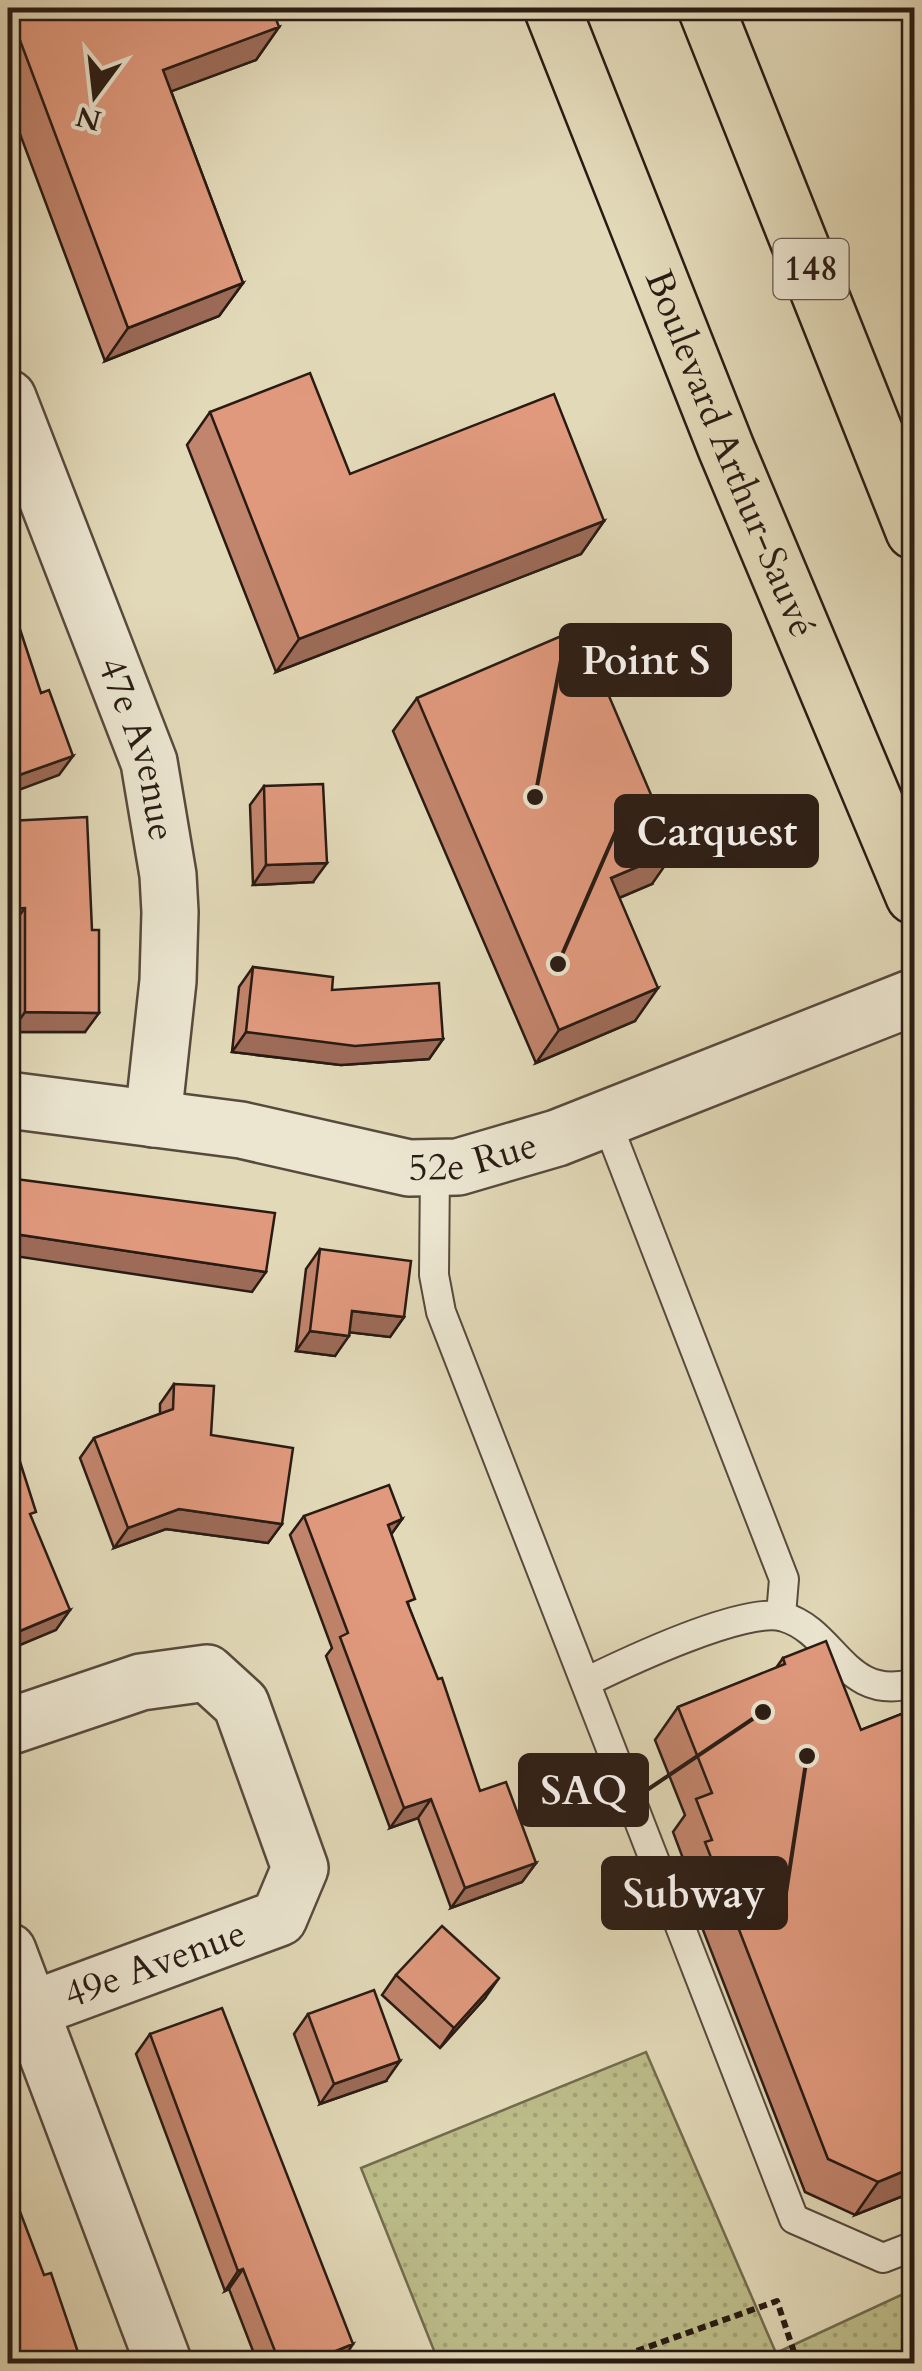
<svg xmlns="http://www.w3.org/2000/svg" width="922" height="2371" viewBox="0 0 922 2371" font-family="Cardo,serif">
<defs>
<pattern id="green-dots" width="8" height="8" patternUnits="userSpaceOnUse" patternTransform="scale(2.5)"><rect width="8" height="8" fill="#bcbc89"/><path d="M2 2h.1M6 6h.1" fill="none" stroke="#a2a175" stroke-width="1.8" stroke-linecap="round"/></pattern>
</defs>
<rect width="100%" height="100%" fill="#e2d9b8"/>
<filter id="stains"><feTurbulence type="fractalNoise" baseFrequency=".002" numOctaves="4"/><feColorMatrix values="0 0 0 0 .2 0 0 0 0 .09 0 0 0 0 .02 0 0 0 .5 -.17"/></filter>
<radialGradient id="worn" r=".72"><stop offset=".6" stop-color="#630" stop-opacity="0"/><stop offset="1" stop-color="#630" stop-opacity=".3"/></radialGradient>
<path fill="url(#green-dots)" stroke="#726c4e" stroke-width="2.5" d="M646 2052 776 2353 914 2289V2363H439L361 2168Z"/>
<g fill="none" stroke-linecap="round" stroke-linejoin="round">
<defs>
<path id="lane" d="M606 1120 784 1579 781 1615
M435 1170 434 1275 441 1312 794 2219 883 2258 914 2246
M588 1681C625 1663 747 1605 784 1617 835 1632 845 1703 914 1683"/>
<g id="street">
<path id="s1" d="M8 398 149 762 168 875 170 912 168 981 153 1119"/>
<path id="s2" d="M8 1100 241 1130 409 1168 458 1167 557 1138 914 997"/>
<path d="M8 1727 141 1682 207 1673 241 1704 300 1868 279 1918 30 2010"/>
<path d="M8 1951 164 2364"/>
</g>
<g id="primary">
<path id="s3" d="M552 8 726 448 914 896"/>
<path d="M706 8 914 531"/>
</g>
</defs>
<use href="#lane" stroke="#574a3d" stroke-width="32"/>
<use href="#street" stroke="#574a3d" stroke-width="60"/>
<use href="#primary" stroke="#291b14" stroke-width="60"/>
<path stroke="#291b14" stroke-width="6" stroke-dasharray="8 5" stroke-linecap="butt" d="M600 2364 777 2301 798 2364"/>
<use href="#lane" stroke="#ece6d1" stroke-width="28"/>
<use href="#street" stroke="#ece6d1" stroke-width="55"/>
<use href="#primary" stroke="#e2d9b8" stroke-width="55"/>
</g>
<path fill="#c1846c" stroke="#291b14" stroke-width="2.5" d="M12 19 279 27 256 60 171 91 243 283 219 316 105 361 8 102V26Z
M210 412 350 474 604 521 581 554 276 672 187 445Z
M417 698 652 884 619 898 635 1021 536 1063 393 731Z
M264 786 313 882 253 885 250 805Z
M8 821 92 930 85 1032H11V927L8 928Z
M253 967 332 990 443 1039 429 1059 341 1065 232 1052 239 987Z
M320 1249 404 1317 390 1337 349 1332 335 1356 296 1351 306 1269Z
M174 1384 211 1435 282 1524 268 1543 166 1529 114 1548 80 1458 94 1438 160 1414V1404Z
M304 1516 402 1519 391 1534 409 1607 480 1791 536 1863 522 1882 451 1908 418 1818 390 1828 326 1656 332 1648 290 1535Z
M783 1658 861 1730 914 1709V2224L903 2196 855 2215 805 2192 682 1876 687 1869 673 1832 685 1815 655 1740 678 1707 776 1668Z
M396 1975 485 1998 440 2048 382 1995Z
M308 2014 386 2081 320 2104 294 2034Z
M150 2034 340 2364H258L229 2289 225 2291 136 2054Z"/>
<path fill="#9d6b58" stroke="#291b14" stroke-width="2.5" d="M279 27 256 60 140 103 163 70Z
M243 283 219 316 105 361 128 328Z
M604 521 581 554 276 672 299 639Z
M73 756 59 775 8 794V779Z
M675 851 652 884 588 911 611 878Z
M327 863 313 882 253 885 266 865Z
M25 908 11 927 8 928V909Z
M658 988 635 1021 536 1063 559 1030Z
M25 1012 99 1013 85 1032H11Z
M246 1032 443 1039 429 1059 341 1065 232 1052Z
M8 1233 266 1272 252 1292 8 1255Z
M352 1311 404 1317 390 1337 338 1331Z
M310 1331 349 1336 335 1356 296 1351Z
M179 1509 282 1524 268 1543 166 1529 114 1548 128 1528Z
M402 1519 388 1539V1525Z
M70 1610 56 1630 8 1650V1636Z
M431 1799 418 1818 390 1828 404 1808Z
M536 1863 522 1882 451 1908 465 1888Z
M499 1978 485 1998 440 2048 454 2028Z
M400 2061 386 2081 320 2104 334 2084Z
M914 2167V2179L903 2196 855 2215 878 2182Z
M243 2269 229 2289 225 2291 238 2271Z
M353 2344 340 2364H304Z"/>
<path fill="#e0997d" stroke="#291b14" stroke-width="2.5" d="M44 8H272L279 27 163 70 243 283 128 328 12 19Z
M310 373 350 474 554 394 604 521 299 639 210 412Z
M8 593 41 693 49 690 73 756 8 779Z
M580 628 675 851 611 878 658 988 559 1030 417 698Z
M323 784 327 863 266 865 264 786Z
M87 817 92 930H99V1013L25 1012V908L8 909V821Z
M253 967 333 977 332 990 439 983 443 1039 355 1046 246 1032Z
M8 1178 275 1213 266 1272 8 1233Z
M320 1249 411 1261 404 1317 352 1311 349 1336 310 1331Z
M174 1384 214 1386 211 1435 293 1448 282 1524 179 1509 128 1528 94 1438 173 1409Z
M14 1443 36 1512 30 1514 70 1610 8 1636V1445Z
M389 1485 402 1519 388 1525 415 1599 407 1602 438 1679 442 1678 480 1791 506 1782 536 1863 465 1888 431 1799 404 1808 340 1637 348 1633 304 1516Z
M826 1641 861 1730 914 1709V2167L878 2182 828 2159 705 1842 712 1840 696 1799 712 1793 678 1707 785 1664 783 1658Z
M442 1926 499 1978 454 2028 396 1975Z
M374 1990 400 2061 334 2084 308 2014Z
M222 2008 353 2344 304 2364H280L243 2269 238 2271 150 2034Z
M8 2186 13 2202 16 2201 44 2275 51 2273 82 2364 8 2363Z"/>
<g text-anchor="middle" dominant-baseline="central" stroke-width="8" stroke-linejoin="round" paint-order="stroke">
<rect fill="#ece6d1" stroke="#64584d" stroke-width="2.5" x="773.5" y="239" width="75" height="60" rx="8"/>
<g font-size="35" font-weight="bold" fill="#291b14">
<text x="811" y="269">148</text>
</g>
<g font-size="38" fill="#291b14" stroke="#ece6d1">
<text stroke="none"><textPath href="#s3" startOffset="480">Boulevard Arthur-Sauvé</textPath></text>
<text stroke="none"><textPath href="#s1" startOffset="375">47e Avenue</textPath></text>
<text stroke="none"><textPath href="#s2" startOffset="472">52e Rue</textPath></text>
<text transform="translate(155 1964) rotate(-20)">49e Avenue</text>
</g>
</g>
<path fill="none" stroke="#291b14" stroke-width="4" d="M535 797L561 660M558 964L616 831M763 1712L647 1790M807 1756L786 1893"/>
<g fill="#291b14" stroke="#ece6d1" stroke-width="4">
<circle cx="535" cy="797" r="10"/>
<circle cx="558" cy="964" r="10"/>
<circle cx="763" cy="1712" r="10"/>
<circle cx="807" cy="1756" r="10"/>
</g>
<g fill="#291b14" stroke="#291b14" stroke-width="4">
<rect x="561" y="625" width="169" height="70" rx="10"/>
<rect x="616" y="796" width="201" height="70" rx="10"/>
<rect x="520" y="1755" width="127" height="70" rx="10"/>
<rect x="603" y="1858" width="183" height="70" rx="10"/>
</g>
<g font-size="40" text-anchor="middle" font-weight="bold" fill="#fff">
<text x="646" y="674">Point S</text>
<text x="717" y="845">Carquest</text>
<text x="584" y="1804">SAQ</text>
<text x="694" y="1907">Subway</text>
</g>
<rect width="922" height="2371" fill="none" stroke="#e2d9b8" stroke-width="40"/>
<rect x="10" y="10" width="902" height="2351" fill="none" stroke="#291b14" stroke-width="5"/>
<rect x="20" y="20" width="882" height="2331" fill="none" stroke="#291b14" stroke-width="2.5"/>
<g transform="translate(95 95) rotate(195)" stroke="#ece6d1" stroke-width="8" paint-order="stroke">
<path d="M0-8L18 38L0 25L-18 38Z" fill="#291b14"/>
<text y="-15" font-size="28" font-weight="bold" text-anchor="middle" fill="#291b14">N</text>
</g>
<rect width="100%" height="100%" filter="url(#stains)"/>
<rect width="100%" height="100%" fill="url(#worn)"/>
</svg>
